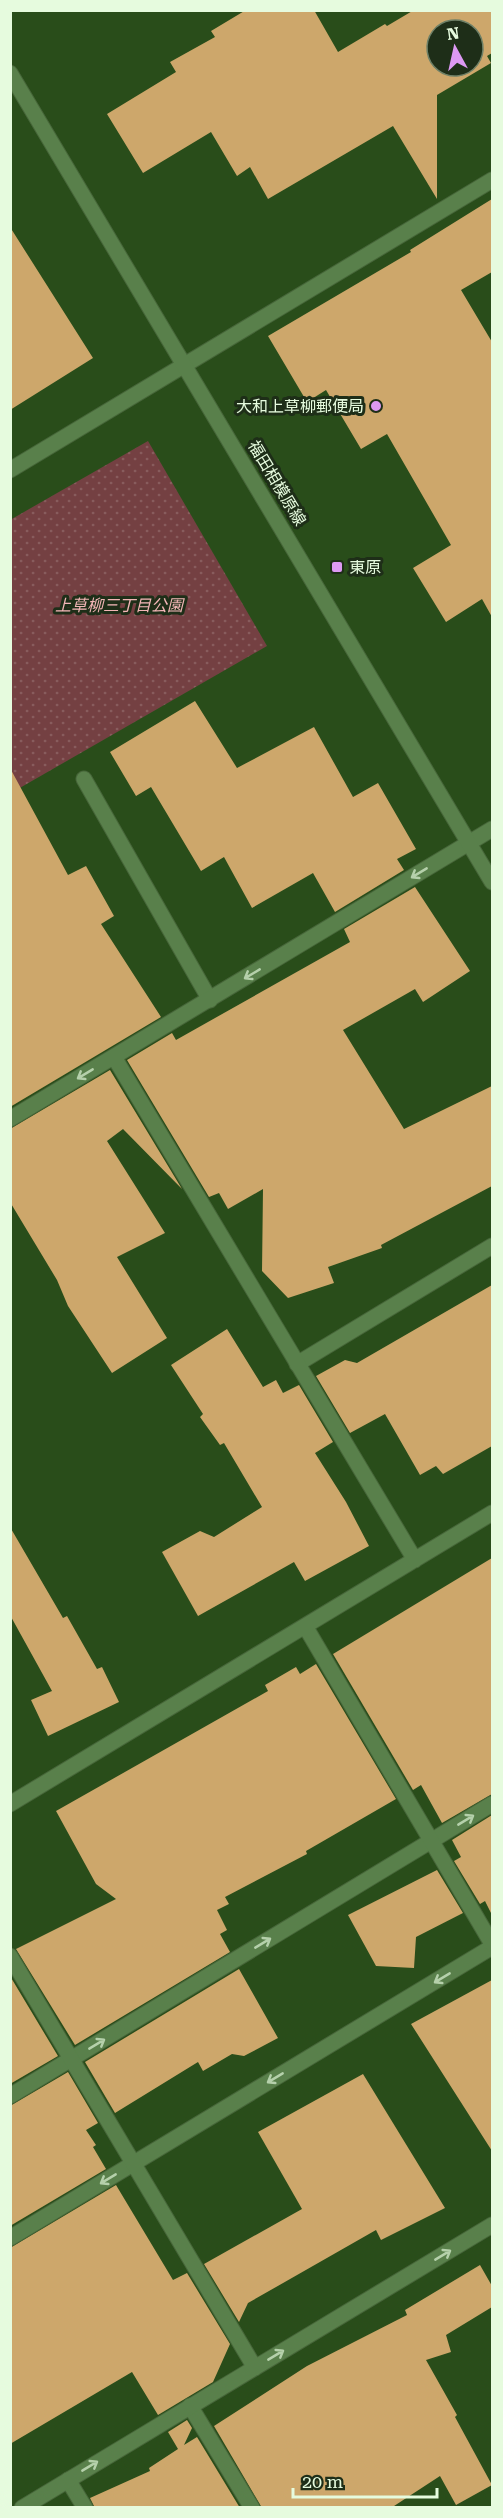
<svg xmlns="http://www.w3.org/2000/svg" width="503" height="2518" viewBox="0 0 503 2518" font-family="'Roboto Serif','Noto Sans JP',serif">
<defs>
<pattern id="grass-dots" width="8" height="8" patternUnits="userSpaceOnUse" patternTransform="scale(1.5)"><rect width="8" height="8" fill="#744042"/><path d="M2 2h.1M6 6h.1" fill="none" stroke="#885c5d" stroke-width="1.8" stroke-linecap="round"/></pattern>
</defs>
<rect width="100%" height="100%" fill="#294d1a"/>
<path fill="url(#grass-dots)" d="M148 441 267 646 11 793 10 520Z"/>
<path fill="#cda76b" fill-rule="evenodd" d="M246 10H314L338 52 385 24 387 26 414 10H492V53L487 56 491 63 437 95V199L393 126 268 199 250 167 237 176 211 132 143 173 107 114 176 72 170 62 215 37 211 31ZM437 30H473V66H437Z
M492 199V272L461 290 492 342V617L482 599 446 622 413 568 451 545 387 434 361 449 326 390 307 402 268 336 411 252 410 250Z
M10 227 93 358 10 410Z
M195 701 237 768 314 727 353 797 378 783 416 849 397 859 404 870 335 912 313 873 252 908 224 857 201 871 151 787 136 796 110 752Z
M10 768 68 875 86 866 114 916 101 924 161 1017 10 1107Z
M415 887 470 971 423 1002 415 989 343 1030 404 1129 492 1086V1186L381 1245 382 1248 328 1267 334 1283 288 1298 262 1271 263 1189 228 1209 219 1193 209 1197 127 1060 172 1033 176 1040 350 942 344 929Z
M110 1070 182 1189 123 1129 107 1141 165 1233 117 1257 167 1338 112 1373 68 1306 57 1280 10 1202V1129Z
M492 1285V1446L443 1474 436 1466 420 1475 385 1414 350 1433 316 1376 345 1360 357 1363Z
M227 1329 263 1387 276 1380 283 1393 299 1385 333 1442 315 1453 346 1502 369 1546 305 1581 294 1562 198 1616 162 1552 200 1531 214 1537 262 1507 224 1443 220 1445 200 1417 203 1414 171 1365Z
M10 1527 63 1618 67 1616 97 1669 102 1667 119 1702 48 1736 31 1700 52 1691 10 1615Z
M492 1558V1794L442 1823 421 1785 413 1790 333 1654Z
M316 1664 396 1799 306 1851 307 1854 225 1897 229 1904 217 1910 227 1930 220 1934 230 1952 75 2045 16 1949 116 1899 96 1884 56 1811 268 1691 265 1685 296 1667 300 1674Z
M492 1815V1915L485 1901 480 1904 454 1861 461 1857 452 1840Z
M437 1870 463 1913 416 1937 414 1968 376 1966 348 1915Z
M239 1969 278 2038 244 2056 232 2054 203 2071 198 2062 115 2113 85 2062Z
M10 1976 58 2056 10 2084Z
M492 1980V2151L411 2024Z
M68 2072 98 2123 86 2130 96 2145 93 2147 106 2169 10 2226V2106Z
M363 2074 445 2208 381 2240 376 2230 248 2303 239 2322 204 2264 302 2209 258 2132Z
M116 2185 173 2280 187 2273 230 2344 213 2382 158 2415 132 2372 10 2444V2248Z
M480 2265 492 2286V2307L446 2335 451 2352 426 2360 457 2415 455 2417 492 2485 456 2505 440 2476 391 2508H262L214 2426 307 2366 407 2315 405 2310Z
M187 2420 192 2428 184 2445 197 2437 240 2508H95L90 2498 150 2471 149 2468 178 2449 168 2432Z"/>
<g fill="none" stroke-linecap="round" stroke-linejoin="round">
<defs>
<path id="service" d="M84 779 210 1000
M297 1364 492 1246
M10 2096 492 1804
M10 2238 492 1947
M190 2406 252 2508
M68 2480 85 2508"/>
<path id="minor" d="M10 470 492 180
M114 1057 415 1560
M10 1119 492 829
M305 1626 492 1944
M10 1804 492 1513
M10 1956 255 2368
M22 2508 492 2225"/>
<path id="tertiary" d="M10 73 492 882"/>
</defs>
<use href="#service" stroke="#47663a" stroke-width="17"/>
<use href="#minor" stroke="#47663a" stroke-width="17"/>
<use href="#tertiary" stroke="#47663a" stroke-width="17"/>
<use href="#service" stroke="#59804b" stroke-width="15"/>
<use href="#minor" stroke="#59804b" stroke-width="15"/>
<use href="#tertiary" stroke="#59804b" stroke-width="15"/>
</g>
<defs><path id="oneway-shaft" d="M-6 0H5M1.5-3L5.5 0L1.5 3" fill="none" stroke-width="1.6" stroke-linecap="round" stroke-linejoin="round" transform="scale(1.5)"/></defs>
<g stroke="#b5d0ab">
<use href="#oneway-shaft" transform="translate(419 873) rotate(149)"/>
<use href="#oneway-shaft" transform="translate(252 974) rotate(149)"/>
<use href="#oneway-shaft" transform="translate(85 1074) rotate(149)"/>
<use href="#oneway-shaft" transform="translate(466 1820) rotate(-31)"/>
<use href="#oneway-shaft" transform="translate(263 1943) rotate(-31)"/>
<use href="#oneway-shaft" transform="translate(442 1978) rotate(149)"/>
<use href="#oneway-shaft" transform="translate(97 2044) rotate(-31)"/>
<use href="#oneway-shaft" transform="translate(275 2078) rotate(149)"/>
<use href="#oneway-shaft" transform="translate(108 2179) rotate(149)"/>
<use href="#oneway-shaft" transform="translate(443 2255) rotate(-31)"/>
<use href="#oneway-shaft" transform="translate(276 2355) rotate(-31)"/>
<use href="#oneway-shaft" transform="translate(90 2466) rotate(-31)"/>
</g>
<g fill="#dd99f3" stroke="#1e2e18" stroke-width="2">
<circle cx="376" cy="406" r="6"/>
<rect x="331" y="561" width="12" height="12" rx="3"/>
</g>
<g text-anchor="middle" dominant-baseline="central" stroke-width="6" stroke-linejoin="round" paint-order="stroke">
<g font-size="16" fill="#e6fbde" stroke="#1e2e18" text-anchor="end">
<text x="364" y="406">大和上草柳郵便局</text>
<text x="349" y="567" text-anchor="start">東原</text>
</g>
<g font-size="16" fill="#e6fbde" stroke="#1e2e18">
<text transform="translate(277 483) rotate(59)">福田相模原線</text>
</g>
<g font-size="16" font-style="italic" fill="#f3b6b7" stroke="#1e2e18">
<text x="119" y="605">上草柳三丁目公園</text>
</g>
</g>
<rect width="503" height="2518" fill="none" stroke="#e6fbde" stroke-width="24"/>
<g transform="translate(455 48) rotate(352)"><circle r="28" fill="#1e2e18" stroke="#6e8067" stroke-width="1.5"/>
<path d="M0-4.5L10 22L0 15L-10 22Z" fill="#dd99f3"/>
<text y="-9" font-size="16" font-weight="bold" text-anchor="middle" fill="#e6fbde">N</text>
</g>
<path d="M293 2488v9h144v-9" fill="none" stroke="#e6fbde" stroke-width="3"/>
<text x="302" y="2488" font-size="18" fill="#e6fbde" stroke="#1e2e18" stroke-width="4.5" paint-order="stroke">20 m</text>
</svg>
